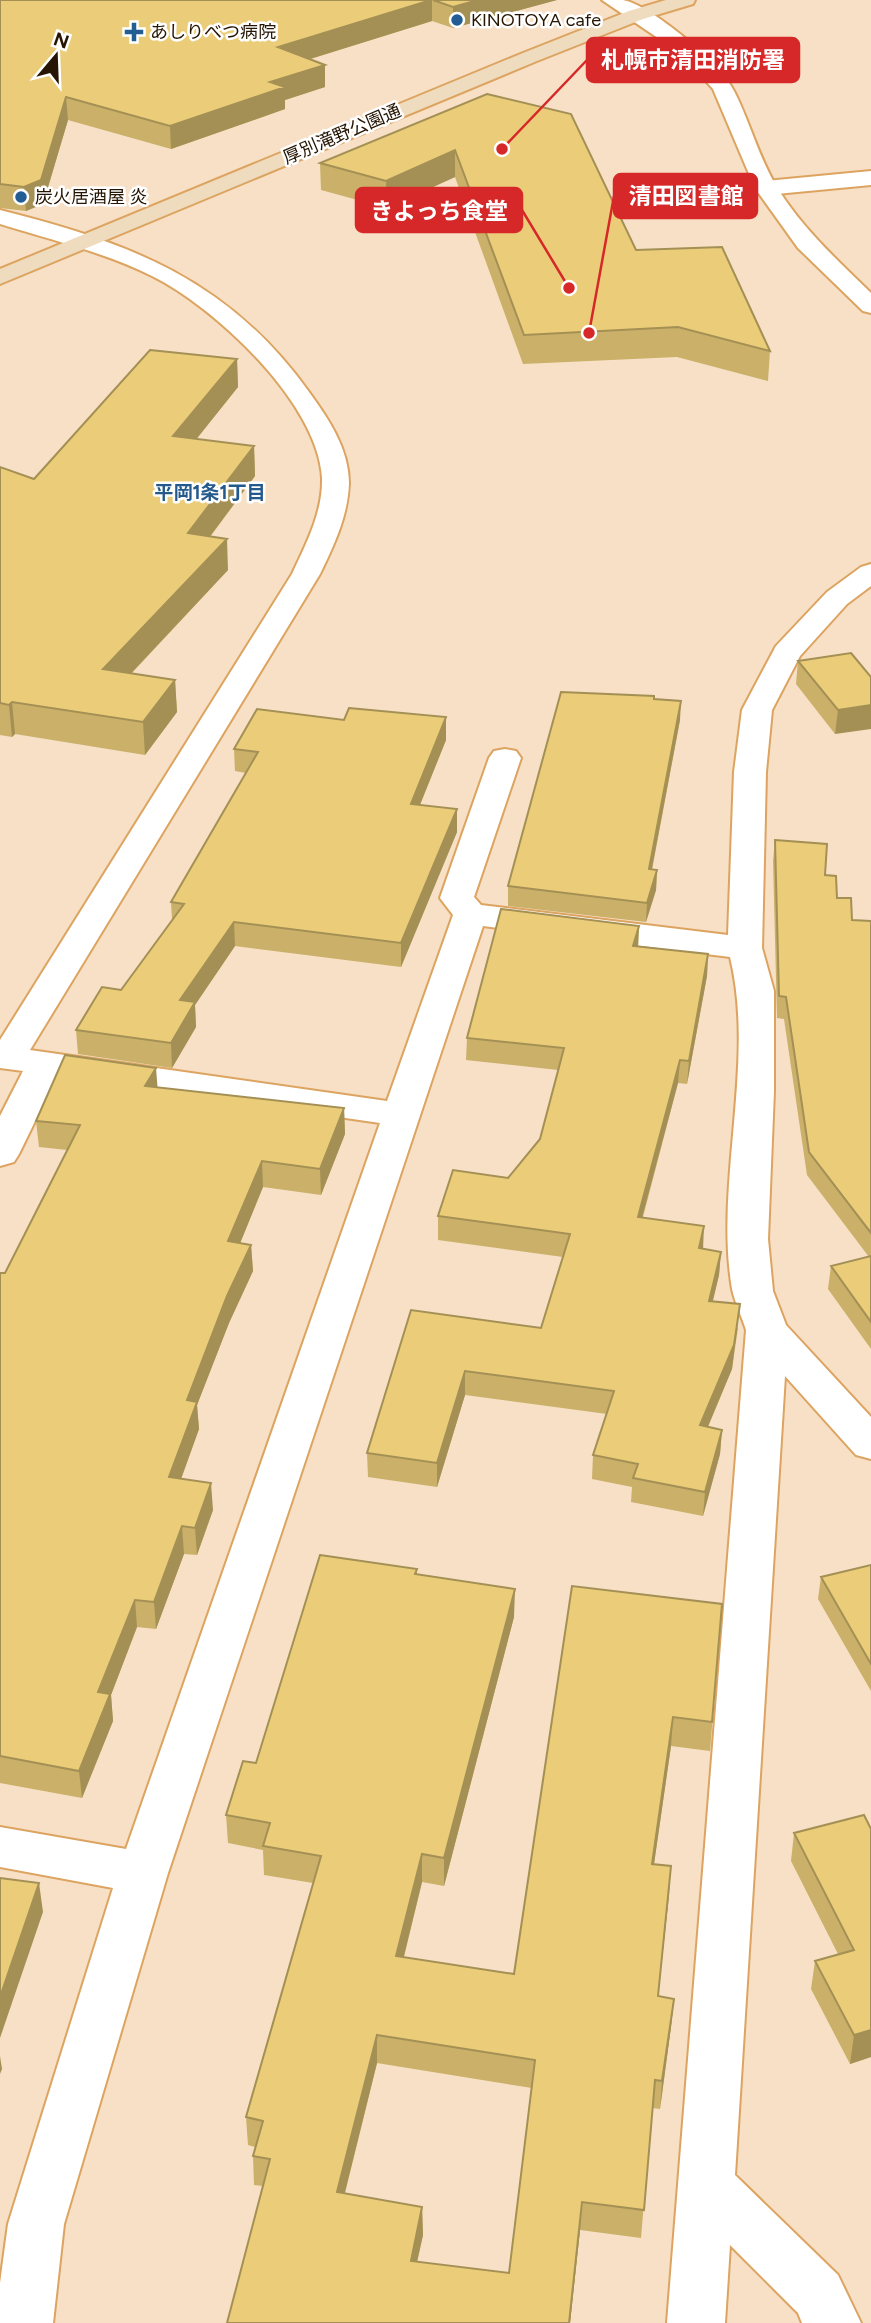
<svg xmlns="http://www.w3.org/2000/svg" width="871" height="2323" viewBox="0 0 871 2323" font-family="Figtree,'Noto Sans JP',sans-serif">
<rect width="100%" height="100%" fill="#f7e0c6"/>
<g fill="none" stroke-linecap="round" stroke-linejoin="round">
<defs>
<path id="minor" d="M871 171V185L766 195 758 193 755 188 758 183 766 181Z
M0 210C130 243 228 279 309 392 328 418 349 449 349 483 348 516 334 545 320 574L30 1050 387 1101 453 915 440 898 489 758 494 751 505 749 516 751 521 758 474 897 481 905 728 935 734 772 742 710 776 646 827 592 861 567 871 564V586L847 604 800 656 772 710 766 772 762 948 774 991V1091L768 1239 773 1291 786 1325 871 1417V1459L856 1455 785 1376 735 2175 838 2275 861 2323H802L798 2313 730 2245 725 2323H667L746 1330C742 1317 735 1303 732 1289 714 1183 756 1063 730 957L483 926 168 1873 64 2224 53 2323H0V2283L8 2224 113 1888 0 1867V1827L126 1849 380 1123 57 1076 19 1154 14 1162 0 1166V1116L23 1071 0 1068V1040L292 574C306 544 323 512 322 478 318 403 215 307 152 276 104 252 51 240 0 224Z"/>
<path id="tertiary" d="M602 0C608 0 617 0 623 0 651 5 722 65 734 91 750 122 759 159 778 189 803 229 837 260 871 293V313L863 311 798 248 755 188 713 89 680 53Z"/>
<path id="secondary" d="M666 0H695L693 4 643 19 537 61 0 284V269L523 53 629 11Z"/>
</defs>
<use href="#minor" stroke="#dca460" stroke-width="4"/>
<use href="#tertiary" stroke="#dca460" stroke-width="4"/>
<use href="#secondary" stroke="#dca460" stroke-width="4"/>
<use href="#minor" fill="#fff" fill-rule="evenodd"/>
<use href="#tertiary" fill="#fff" fill-rule="evenodd"/>
<use href="#secondary" fill="#efdbbe" fill-rule="evenodd"/>
</g>
<path fill="#cab068" fill-rule="evenodd" d="M0 0H557L453 28 432 21 310 59 325 65V87L285 100V109L171 149 68 120 43 204 26 211 0 208Z
M487 94 636 250 770 351 768 381 677 357 523 364 455 177 387 208 321 190 320 163Z
M237 359 238 387 196 439 254 446 255 476 210 537 228 570 131 674 175 680 177 712 145 755 15 734 12 737 0 735V467L34 479Z
M851 653 835 734 796 684 798 661Z
M654 699 680 720 652 870H657L656 890 646 922 508 906V886Z
M446 740 420 805 457 832 401 967 235 946 195 1005 196 1027 172 1068 78 1054 76 1030 121 990 172 920 171 902 246 773 235 771 234 749Z
M775 840 825 875 837 898 852 920 871 921V1349L828 1289 831 1266 869 1257 807 1175 784 1019 777 1018 773 861Z
M639 926 638 947 708 954 707 976 687 1084 678 1083 643 1217 703 1249 721 1252 719 1275 713 1301 738 1328 732 1369 708 1427 722 1430 720 1454 703 1516 631 1502 632 1487 592 1479 593 1455 607 1414 465 1395 437 1487 368 1477 367 1453 411 1310 541 1328 563 1257 438 1240V1216L508 1178 540 1139 558 1070 466 1060 467 1038Z
M157 1087 344 1108 345 1134 321 1195 263 1187 240 1243 251 1245 253 1271 229 1323 197 1405 199 1429 181 1479 213 1510 197 1555 184 1554 156 1629 137 1627 111 1695 113 1721 82 1798 0 1783V1273H5L67 1150 39 1147 36 1121Z
M871 1565V1691L818 1599 821 1577Z
M417 1569V1575L514 1617 444 1886 422 1882 404 1957 514 1974 722 1604 710 1751 671 1746 654 1864 669 1895 658 1996 674 1999 671 2027 660 2109 652 2108 641 2238 580 2230 570 2323H227L263 2186 254 2185 253 2156 255 2147 248 2145 246 2117 313 1883 264 1875 263 1850 228 1843 226 1815 256 1763ZM377 2063 532 2088 509 2273 417 2262 423 2235 422 2207 345 2193Z
M864 1815 871 2057 850 2064 811 1989 815 1961 838 1954 791 1861 794 1833Z"/>
<path fill="#a49055" d="M432 0V21L278 69V47Z
M478 0H557L453 28V7Z
M325 65V87L285 100V109L171 149 170 126 270 82Z
M66 97 68 120 43 204 26 211 24 187Z
M455 150V177L387 208 386 181Z
M237 359 238 387 175 466 173 436Z
M254 446 255 476 190 563 188 533Z
M227 539 228 570 105 701 103 669Z
M175 680 177 712 145 755 143 722Z
M681 701 680 720 648 889 649 869Z
M12 702 15 734 12 737 9 705Z
M871 705V729L835 734 838 710Z
M446 717V740L411 827V804Z
M457 809V832L401 967V943Z
M657 870 656 890 646 922 647 903Z
M234 922 235 946 195 1005 196 1027 172 1068 171 1043 180 1000Z
M639 926 638 948 633 946Z
M708 954 707 976 687 1084 689 1061Z
M680 1060 678 1083 636 1240 638 1217Z
M156 1068 158 1093 145 1086Z
M344 1108 345 1134 321 1195 320 1169Z
M262 1161 263 1187 230 1268 228 1241Z
M704 1226 703 1250 699 1248Z
M251 1245 253 1271 229 1323 197 1405 199 1429 172 1504 169 1477 187 1400 227 1296Z
M721 1252 719 1275 707 1324 709 1301Z
M740 1304 732 1369 698 1450 700 1425Z
M465 1371V1395L437 1487V1463Z
M722 1430 720 1454 703 1516 705 1492Z
M211 1483 213 1510 197 1555 195 1528Z
M182 1526 184 1554 156 1629 154 1602Z
M515 1589 514 1617 444 1886V1858Z
M135 1600 137 1627 111 1695 113 1721 82 1798 79 1771 98 1692Z
M673 1717 671 1746 650 1892 652 1864Z
M422 1854V1882L397 1984 396 1956Z
M671 1866 669 1895 655 2025 658 1996Z
M39 1883 43 1912 0 2038V1997Z
M674 1999 671 2027 660 2109 662 2081Z
M871 2030V2057L850 2064 854 2035Z
M377 2035V2063L338 2220 337 2192Z
M0 2056 2 2069 0 2074Z
M582 2202 580 2230 570 2323H569Z
M422 2207 423 2235 411 2289V2261Z"/>
<path fill="#ebcd79" stroke="#a49055" stroke-width="2" fill-rule="evenodd" d="M0 0H431L278 47 325 65 270 82 285 87 170 126 66 97 41 180 24 187 0 184Z
M433 0H478L453 7Z
M487 94 571 114 636 250 722 247 770 351 678 327 524 335 455 150 386 181 320 163Z
M150 350 237 359 173 436 254 446 188 533 227 539 103 669 175 680 143 722 12 702 9 705 0 703V467L34 479Z
M851 653 871 677V705L838 710 798 661Z
M561 692 654 696V699L681 701 649 869 657 870 647 903 508 886Z
M349 708 446 717 411 804 457 809 401 943 234 922 180 1000 195 1002 171 1043 76 1030 102 987 121 990 184 904 171 902 258 752 234 749 257 709 344 720Z
M775 840 827 844 825 875 836 876 837 898H851L852 920 871 921V1233L809 1152 786 997 779 996Z
M501 909 639 926 633 946 708 954 689 1061 680 1060 638 1217 704 1226 699 1248 721 1252 709 1301 740 1304 734 1345 700 1425 722 1430 705 1492 633 1478 638 1464 593 1455 614 1391 465 1371 437 1463 367 1453 411 1310 541 1328 570 1234 438 1216 453 1170 508 1178 540 1139 564 1048 467 1038Z
M65 1055 156 1068 145 1086 344 1108 320 1169 262 1161 228 1241 251 1245 227 1296 187 1400 197 1402 169 1477 211 1483 195 1528 182 1526 154 1602 135 1600 98 1692 110 1694 79 1771 0 1756V1273H5L80 1125 36 1121Z
M871 1256V1322L831 1266Z
M320 1555 417 1569 415 1574 515 1589 444 1858 422 1854 396 1956 514 1974 572 1586 722 1604 712 1722 673 1717 652 1864 671 1866 658 1996 674 1999 662 2081 655 2080 644 2210 582 2202 569 2323H227L270 2159 253 2156 263 2121 246 2117 321 1856 263 1846 270 1823 226 1815 243 1761 256 1763ZM377 2035 535 2060 509 2273 411 2261 422 2207 337 2192Z
M871 1565V1664L821 1577Z
M864 1815 871 1829V2030L854 2035 815 1961 854 1950 794 1833Z
M0 1878 39 1883 0 1997Z"/>
<g fill="#225d94" stroke="#fff" stroke-width="2.5">
<circle cx="457" cy="20" r="7"/>
<path d="M130.5 21.5h7v7h7v7h-7v7h-7v-7h-7v-7h7z"/>
<circle cx="21" cy="197" r="7"/>
</g>
<g text-anchor="middle" dominant-baseline="central" stroke-width="5" stroke-linejoin="round" paint-order="stroke">
<g font-size="18" fill="#261502" stroke="#fff" text-anchor="start">
<text x="471" y="20">KINOTOYA cafe</text>
<text x="150" y="32">あしりべつ病院</text>
<text x="35" y="197">炭火居酒屋 炎</text>
</g>
<g font-size="18" fill="#261502" stroke="#fff">
<text transform="translate(342 134) rotate(-23)">厚別滝野公園通</text>
</g>
<g font-size="19" font-weight="bold" fill="#24598b" stroke="#fff">
<text x="210" y="492">平岡1条1丁目</text>
</g>
</g>
<path fill="none" stroke="#d62828" stroke-width="2.5" d="M502 149L587 60M589 333L614 196M569 288L522 210"/>
<g fill="#d62828" stroke="#fff" stroke-width="2.5">
<circle cx="502" cy="149" r="7"/>
<circle cx="589" cy="333" r="7"/>
<circle cx="569" cy="288" r="7"/>
</g>
<g fill="#d62828" stroke="#d62828" stroke-width="2.5">
<rect x="587" y="38" width="212" height="44" rx="7"/>
<rect x="614" y="174" width="143" height="44" rx="7"/>
<rect x="356" y="188" width="166" height="44" rx="7"/>
</g>
<g font-size="23" text-anchor="middle" font-weight="bold" fill="#fff">
<text x="693" y="68">札幌市清田消防署</text>
<text x="686" y="204">清田図書館</text>
<text x="439" y="219">きよっち食堂</text>
</g>
<g transform="translate(56 56) rotate(19)" stroke="#ffffff" stroke-width="5" paint-order="stroke">
<path d="M0-5L12 26L0 18L-12 26Z" fill="#261502"/>
<text y="-10" font-size="19" font-weight="bold" text-anchor="middle" fill="#261502">N</text>
</g>
</svg>
